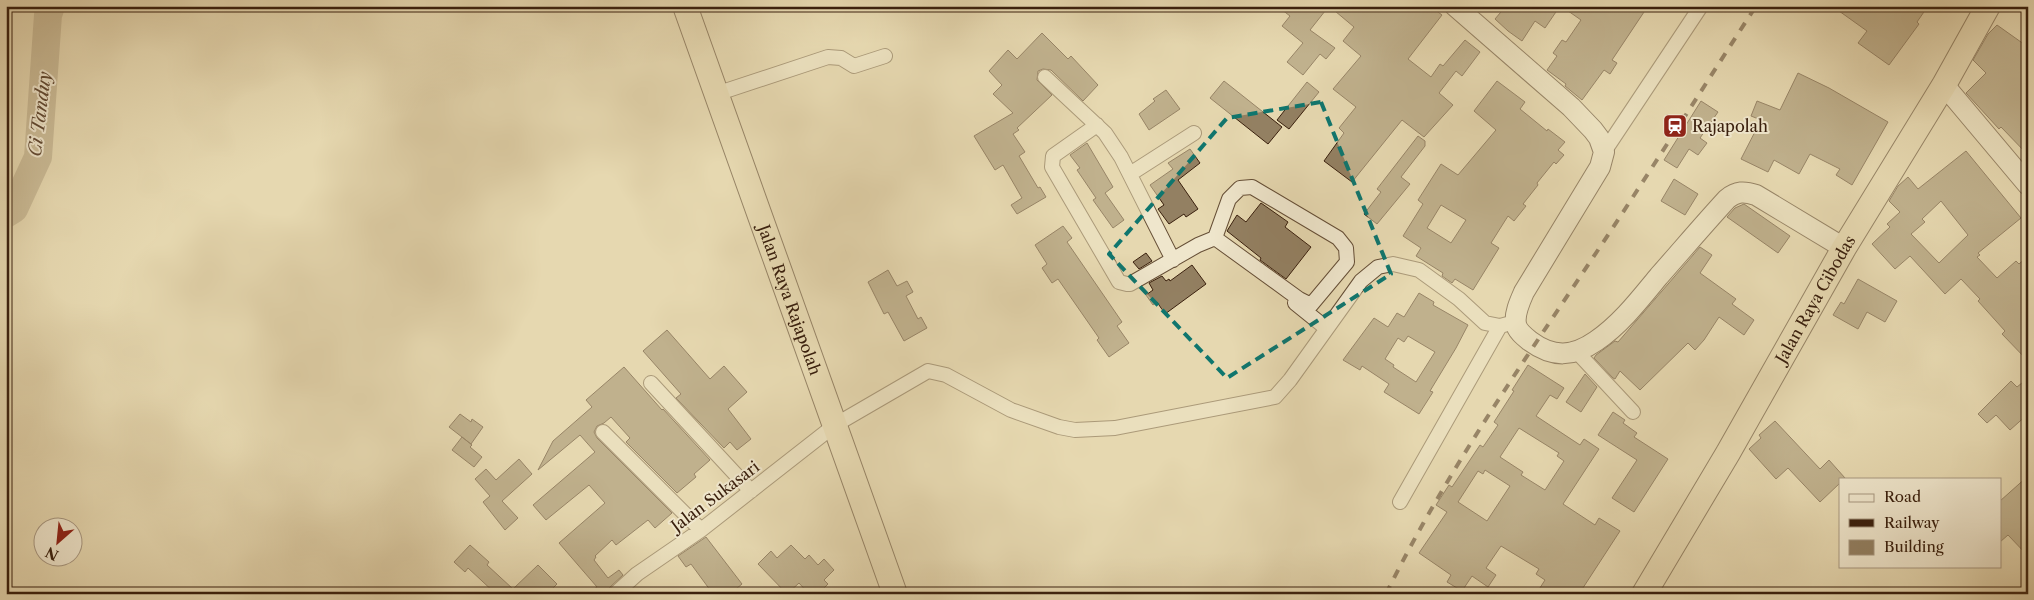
<svg xmlns="http://www.w3.org/2000/svg" width="2034" height="600" viewBox="0 0 2034 600" font-family="'Libre Caslon Text',serif">
<rect width="100%" height="100%" fill="#e6d8b0"/>
<filter id="stains"><feTurbulence type="fractalNoise" baseFrequency=".004" numOctaves="4"/><feColorMatrix values="0 0 0 0 .2 0 0 0 0 .09 0 0 0 0 .02 0 0 0 .5 -.17"/></filter>
<radialGradient id="worn" r=".72"><stop offset=".6" stop-color="#630" stop-opacity="0"/><stop offset="1" stop-color="#630" stop-opacity=".3"/></radialGradient>
<g fill="none" stroke-linecap="round" stroke-linejoin="round">
<path stroke="#ac9979" stroke-width="28" d="M6 214 14 209 38 157 48 15 51 6"/>
</g>
<path fill="#938062" stroke="#3a200e" fill-rule="evenodd" d="M1277 6H1430L1442 15 1408 59 1431 77 1440 64 1443 66 1465 40 1480 52 1462 76 1456 71 1439 93 1453 105 1424 137 1402 120 1352 182 1324 161 1344 133 1339 128 1356 107 1333 89 1361 56 1343 41 1354 27 1329 6 1310 30 1335 48 1326 59 1320 54 1303 75 1287 62 1303 43 1282 26 1290 16Z
M1506 6H1560L1545 28 1535 21 1522 41 1508 31 1495 19Z
M1561 6H1648L1612 60 1617 63 1610 74 1604 70 1582 100 1565 86 1566 84 1547 70 1557 56 1553 53 1562 40 1566 42 1581 20Z
M1832 6H1928L1917 22 1919 24 1889 65 1858 43 1867 31Z
M1997 25 2028 47V155L2001 127 1999 129 1966 93 1986 73 1973 60 1988 34Z
M1042 33 1068 59 1071 56 1098 85 1083 101 1051 70 1043 69 1038 71 1037 80 1052 95 1017 128 1019 130 1013 134 1025 152 1019 156 1038 188 1040 187 1046 197 1017 214 1011 205 1022 198 1003 165 995 170 974 136 1013 113 993 94 1002 85 989 71 1008 50 1017 59Z
M1798 73 1829 88 1888 122 1852 185 1836 175 1840 169 1810 154 1799 174 1774 160 1768 172 1741 159 1761 120 1751 116 1757 101 1780 110Z
M1224 81 1282 127 1268 144 1210 98Z
M1497 81 1525 102 1520 109 1547 131 1548 129 1565 142 1558 150 1564 155 1556 164 1554 162 1537 183 1538 185 1523 204 1526 206 1514 221 1508 216 1491 243 1499 248 1473 290 1455 279 1452 283 1442 276 1443 273 1416 256 1421 248 1403 236 1423 204 1418 200 1441 164 1458 175 1496 130 1474 111ZM1441 205 1466 220 1451 243 1427 228Z
M1307 82 1319 92 1289 129 1277 120Z
M1166 90 1180 109 1149 130 1139 114 1155 101 1153 99Z
M1701 101 1718 112 1700 138 1707 143 1698 155 1689 149 1677 168 1664 160Z
M1418 136 1425 141V146L1401 177 1410 184 1377 224 1364 214 1381 192 1377 189Z
M1087 143 1113 187 1105 193 1124 220 1113 228 1093 200 1096 198 1077 170 1080 168 1070 155Z
M1190 149 1200 163 1178 180 1198 209 1186 217 1184 214 1169 224 1158 209 1164 205 1150 185 1173 169 1168 163Z
M1966 151 2021 218 1978 253 1980 255 1977 257 1997 278 2016 261 2019 264 2028 256V361L2002 334 2005 331 1978 301 1980 299 1961 279 1945 294 1910 256 1895 269 1872 244 1890 227 1887 224 1900 212 1889 201 1898 186 1908 177 1918 189ZM1941 201 1968 235 1939 263 1911 234 1925 222 1922 219Z
M1674 179 1698 194 1685 215 1661 201Z
M1261 203 1288 222 1285 227 1311 247 1286 279 1260 260 1261 258 1227 231 1237 215 1246 222Z
M1744 204 1790 236 1778 253 1727 217 1735 208Z
M1063 226 1072 238 1067 242 1122 322 1117 326 1129 343 1109 357 1097 340 1099 338 1058 279 1052 283 1042 268 1047 264 1035 245Z
M1700 247 1712 255 1700 273 1736 299 1732 304 1754 320 1744 335 1719 317 1704 340 1695 350 1688 343 1640 390 1620 371 1615 379 1613 378 1594 358 1596 355 1615 341 1618 342Z
M1146 253 1152 261 1139 269 1133 262Z
M1192 265 1206 284 1165 314 1157 302 1153 305 1146 295 1153 290 1149 283 1162 276 1166 281 1169 279 1170 281Z
M888 270 897 286 907 281 913 292 906 296 918 319 921 317 927 328 904 341 888 312 884 314 868 282Z
M1858 279 1897 301 1885 322 1867 312 1858 329 1833 315 1841 302 1844 304Z
M1419 293 1434 302 1433 305 1468 325 1456 348 1430 391 1433 392 1419 414 1384 392 1389 384 1362 366 1360 370 1343 360 1374 318 1388 327 1397 313 1404 317ZM1408 336 1435 352 1416 382 1393 367 1394 365 1385 359 1398 338 1404 342Z
M667 330 710 379 724 366 747 392 728 409 751 439 737 450 730 442 724 448 676 398 681 394 643 351Z
M1528 365 1564 388 1557 399 1550 395 1536 416 1580 445 1584 439 1599 449 1563 504 1595 525 1599 518 1620 531 1579 594H1536L1545 580 1536 574 1539 569 1501 546 1486 568 1496 575 1488 587 1472 576 1462 591 1447 582 1451 575 1419 553 1447 512 1436 505 1449 485 1452 487 1480 445 1483 447 1498 425 1494 422 1514 391 1512 390ZM1519 428 1559 453 1557 456 1564 461 1545 490 1521 475 1523 472 1500 457ZM1485 470 1510 486 1487 521 1458 502 1478 471 1483 474Z
M624 367 662 410 663 409 710 460 694 474 696 477 677 493 626 442 630 438 611 417 604 423 597 426 594 432 597 438 672 513 655 528 648 520 616 545 612 540 595 556 596 557 594 560 608 578 619 570 623 575 609 588 606 594H587L597 587 559 543 605 503 589 485 546 520 533 505 595 452 580 435 538 470 553 441 592 407 586 400Z
M1585 374 1597 387 1581 412 1566 402Z
M2028 378V414L2010 430 1996 415 1987 423 1978 414 2011 381 2017 387Z
M1613 412 1625 420 1623 423 1637 433 1634 437 1668 459 1634 512 1612 498 1637 460 1598 435Z
M460 414 471 422 472 419 483 427 471 444 449 427Z
M1775 421 1820 469 1829 460 1845 478 1840 479V483L1820 502 1788 468 1776 479 1749 449 1761 438 1759 435Z
M462 437 472 445 470 447 482 457 474 467 452 450Z
M519 459 532 474 502 501 518 518 505 530 483 502 490 496 475 479 486 469 496 480Z
M2028 476V556L2008 535 2000 542V501Z
M706 537 742 584 730 594H713L691 564 686 567 678 556Z
M470 545 489 562 487 565 513 589 538 565 557 584 547 594H496L468 568 465 572 454 562Z
M791 545 805 559 809 555 818 565 824 559 834 570 824 580 828 584 818 594H809L799 583 787 594 758 564 771 551 777 558Z"/>
<g fill="none" stroke-linecap="round" stroke-linejoin="round">
<defs>
<path id="minor" d="M1045 77 1105 133 1121 157 1173 260
M716 94 828 57 841 58 854 66 885 56
M1097 125 1053 156 1052 167 1119 282 1127 284H1130L1198 245 1215 238 1229 199 1240 188 1252 187 1338 238 1346 248 1347 262 1311 305 1299 299 1215 238
M1604 152 1701 6
M1130 174 1194 133
M1295 303 1326 328
M1577 352 1633 412
M651 383 751 491
M603 432 701 530
M1400 502 1500 326
M615 594 637 574 701 530 835 425 928 371 946 375 1011 410 1059 427 1075 430 1115 428 1275 397 1290 380 1361 281 1378 267 1393 264 1419 270 1459 299 1485 323 1500 326 1515 322"/>
<path id="secondary" d="M1455 6 1571 107 1593 130 1599 138 1604 152 1600 167 1524 292C1520 301 1514 314 1516 324 1517 331 1525 337 1530 341 1553 358 1573 357 1596 341 1621 324 1640 299 1659 276 1682 250 1704 224 1727 199 1737 191 1744 191 1756 195L1844 248
M1944 85 2028 185"/>
<g id="trunk">
<path id="s1" d="M685 6 895 594"/>
<path id="s2" d="M1644 594 1728 453 1844 248 1944 85 1988 6"/>
</g>
</defs>
<use href="#minor" stroke="#654e36" stroke-width="16"/>
<use href="#secondary" stroke="#3a200e" stroke-width="22"/>
<use href="#trunk" stroke="#3a200e" stroke-width="26"/>
<use href="#minor" stroke="#efe6cc" stroke-width="14"/>
<use href="#secondary" stroke="#efe6cc" stroke-width="20"/>
<use href="#trunk" stroke="#e6d8b0" stroke-width="24"/>
<path stroke="#3a200e" stroke-width="4" stroke-dasharray="9 9" stroke-linecap="butt" d="M1386 594C1445 474 1522 364 1596 253 1650 172 1702 89 1756 6"/>
</g>
<path d="M0 0H2034V600H0ZM1321 102 1391 274 1227 378 1109 254 1227 118Z" fill="#e6d8b0" fill-opacity=".55" fill-rule="evenodd"/>
<path fill="none" stroke="#0f766e" stroke-width="4" stroke-dasharray="10 6" stroke-linejoin="round" d="M1321 102 1391 274 1227 378 1109 254 1227 118Z"/>
<defs>
<symbol id="station-square" viewBox="-11 -11 22 22"><rect x="-9" y="-9" width="18" height="18" rx="4" fill="#8f2418" stroke="#efe6cc"/><path d="M-3-6H3Q5-6 5-4V2Q5 4 3 4L4.5 6H3L1.5 4h-3L-3 6H-4.5L-3 4Q-5 4-5 2V-4Q-5-6-3-6ZM-3.5-4v3h7v-3ZM-3.5 1v1.5H-2V1ZM2 1v1.5H3.5V1Z" fill="#fff"/></symbol>
</defs>
<g fill-rule="evenodd">
<use href="#station-square" x="1661" y="112" width="28" height="28"/>
</g>
<g text-anchor="middle" dominant-baseline="central" stroke-width="4" stroke-linejoin="round" paint-order="stroke">
<g font-size="16" fill="#3a200e" stroke="#efe6cc" text-anchor="start">
<text x="1692" y="126">Rajapolah</text>
</g>
<g font-size="16" fill="#3a200e" stroke="#efe6cc">
<text stroke="none"><textPath href="#s1" startOffset="312">Jalan Raya Rajapolah</textPath></text>
<text stroke="none"><textPath href="#s2" startOffset="341">Jalan Raya Cibodas</textPath></text>
<text transform="translate(715 496) rotate(-37)">Jalan Sukasari</text>
</g>
<g font-size="18" font-style="italic" fill="#624a33" stroke="#efe6cc">
<text transform="translate(40 114) rotate(-83)">Ci Tanduy</text>
</g>
</g>
<rect width="2034" height="600" fill="none" stroke="#e6d8b0" stroke-width="25"/>
<rect x="8" y="8" width="2019" height="585" fill="none" stroke="#3a200e" stroke-width="2.5"/>
<rect x="12" y="12" width="2009" height="575" fill="none" stroke="#3a200e"/>
<rect x="1839" y="478" width="162" height="90" fill="#efe6cc" stroke="#a79780"/>
<rect x="1849" y="494" width="25" height="8" fill="#efe6cc" stroke="#a79780"/>
<text x="1884" y="502" font-size="15" fill="#3a200e">Road</text>
<rect x="1849" y="519" width="25" height="8" fill="#3a200e" stroke="#a79780"/>
<text x="1884" y="528" font-size="15" fill="#3a200e">Railway</text>
<rect x="1849" y="540" width="25" height="15" fill="#938062" stroke="#a79780"/>
<text x="1884" y="552" font-size="15" fill="#3a200e">Building</text>
<g transform="translate(58 542) rotate(207)"><circle r="24" fill="#efe6cc" stroke="#a79780"/>
<path d="M0-4L9 19L0 12L-9 19Z" fill="#8f2418"/>
<text y="-8" font-size="14" font-weight="bold" text-anchor="middle" fill="#3a200e">N</text>
</g>
<rect width="100%" height="100%" filter="url(#stains)"/>
<rect width="100%" height="100%" fill="url(#worn)"/>
</svg>
